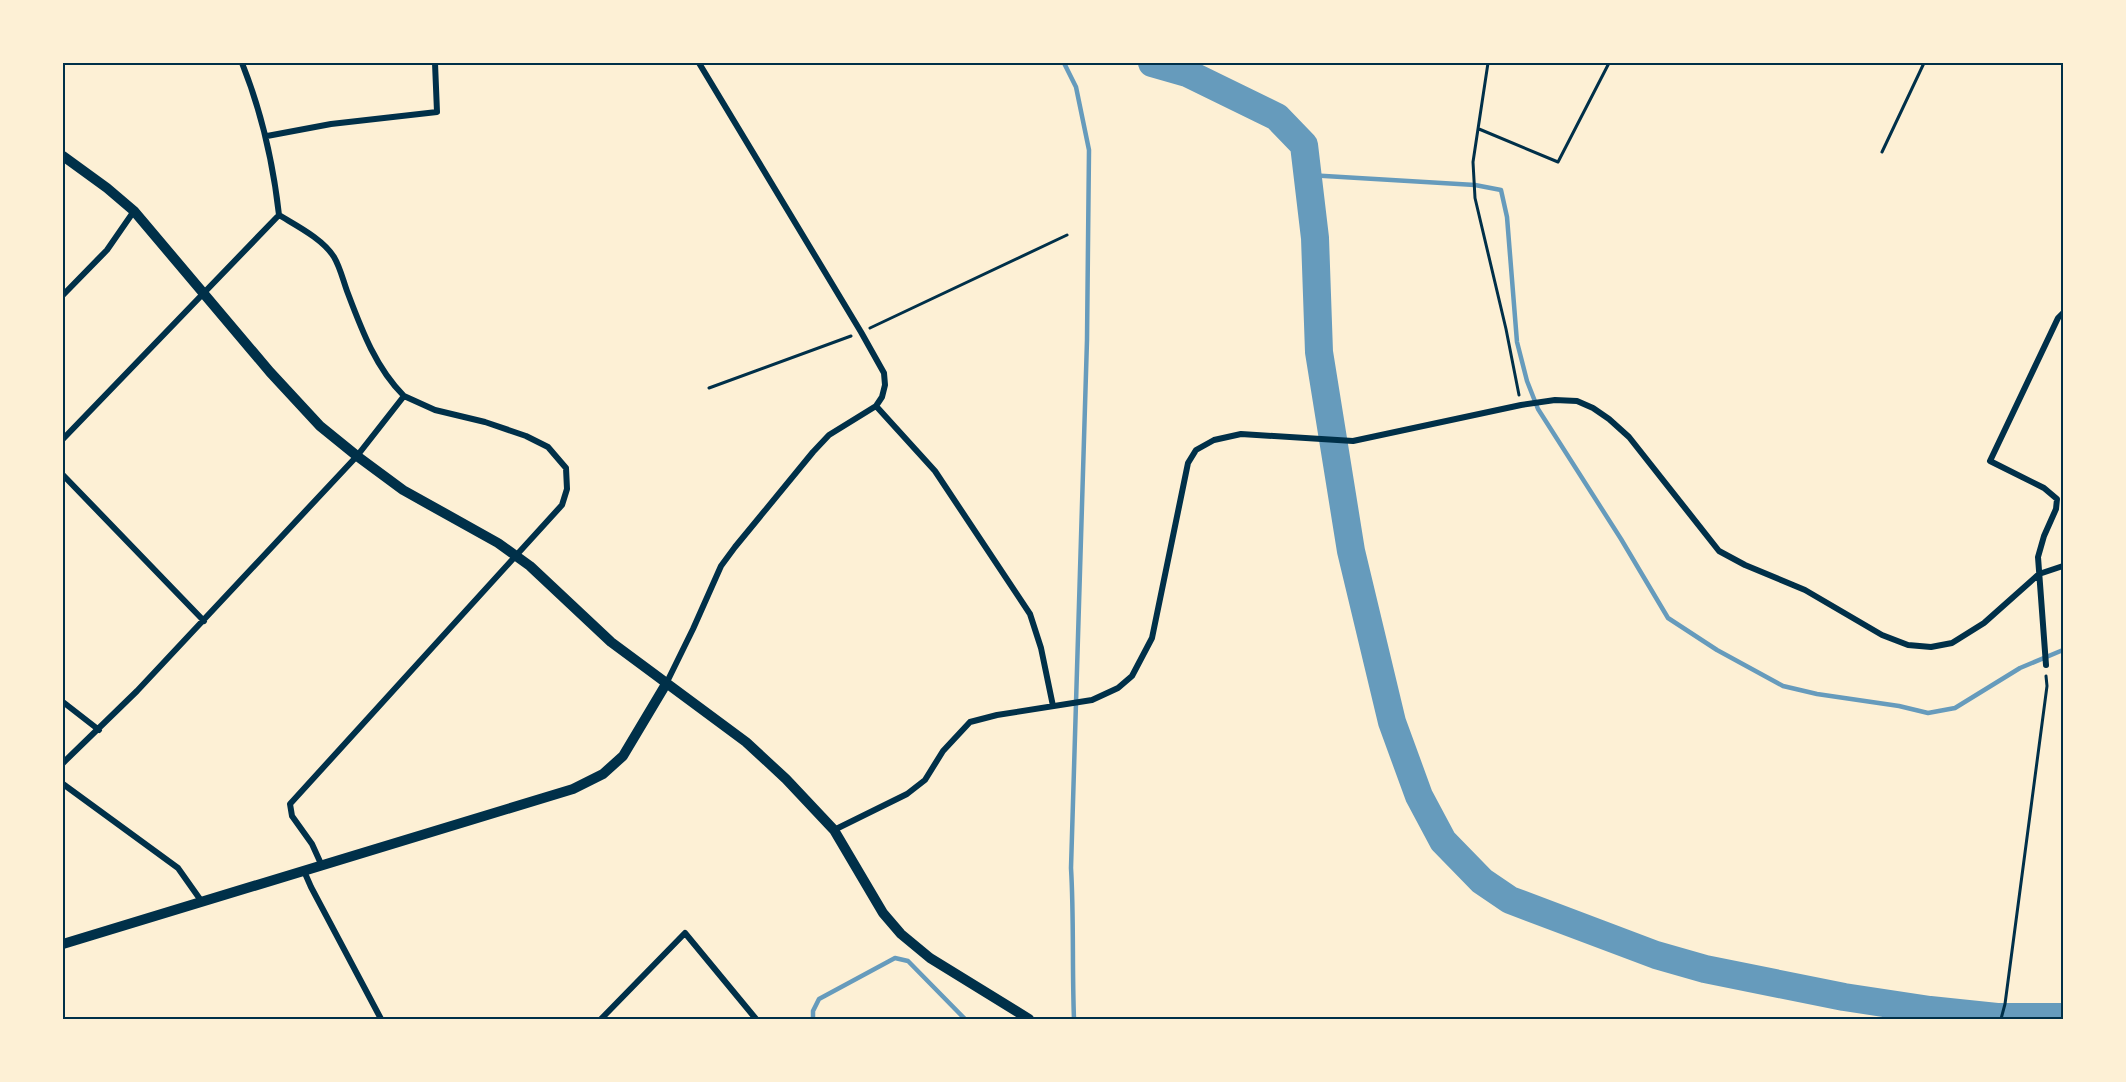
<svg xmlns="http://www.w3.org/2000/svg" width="2126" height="1082" viewBox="0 0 2126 1082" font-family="'Noto Sans',sans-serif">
<rect width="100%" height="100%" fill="#fdf0d5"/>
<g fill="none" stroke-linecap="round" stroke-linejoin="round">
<path stroke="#669bbc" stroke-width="4.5" d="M1064 63 1076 87 1089 150 1087 340 1071 868C1074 918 1072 969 1074 1019
M1308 175 1475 185 1501 190 1507 217 1517 342 1527 381 1538 409 1621 539 1668 618 1717 650 1783 686 1817 694 1899 706 1928 713 1955 708 2020 668 2063 650
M813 1019V1011L819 999 895 958 908 961 965 1019"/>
<path stroke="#669bbc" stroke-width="28" d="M1152 63 1187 73 1277 117 1304 145 1315 238 1319 352 1351 551 1392 722 1419 796 1443 841 1482 881 1510 900 1656 955 1705 969 1844 997 1930 1010 1997 1017H2063"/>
<path stroke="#003049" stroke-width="3" d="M1488 63 1473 162 1475 198 1506 329 1519 395
M1479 129 1558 162 1609 63
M1882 152 1924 63
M870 328 1067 235
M709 388 851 336
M2001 1019 2005 1004 2047 686 2046 676"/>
<path stroke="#003049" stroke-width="6" d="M267 136 331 124 437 112 435 63
M63 295 107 250 134 211
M876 406 935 471 1030 614 1041 648 1053 706
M63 439 279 215C273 162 262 113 242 63
M63 475 204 621
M2046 665 2038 557 2044 536 2056 509 2057 499 2044 488 1990 461 2058 318 2063 313
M666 684 693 629 721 566 735 547 813 452 829 435 876 406 882 397 885 385 884 373 861 332 699 63
M63 702 99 730
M63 763 137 691 357 456 404 396C375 367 361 328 347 291 343 280 340 267 334 257 323 239 297 226 279 215
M63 784 178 868 202 902
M834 830 907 794 925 780 943 751 970 722 997 715 1092 700 1118 688 1132 676 1152 638 1188 463 1196 450 1214 440 1241 434 1353 441 1521 405 1555 400 1577 401 1593 408 1609 419 1629 437 1719 551 1745 565 1805 590 1882 635 1908 645 1931 647 1952 643 1984 623 2039 574 2063 566
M322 866 312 844 292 816 290 804 562 505 567 489 566 468 548 447 526 436 485 422 435 410 404 396
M304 871 311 887 381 1019
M601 1019 685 933 756 1019"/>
<path stroke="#003049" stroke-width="10" d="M63 156 107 188 134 211 270 372 320 426 357 456 403 490 498 543 530 566 611 642 746 742 786 779 834 830 883 913 901 934 930 958 1029 1019
M63 944 573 789 603 774 623 756 666 684"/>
</g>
<rect width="2126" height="1082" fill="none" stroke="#fdf0d5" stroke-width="129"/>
<rect x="64" y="64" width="1998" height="954" fill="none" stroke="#003049" stroke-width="2"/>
</svg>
